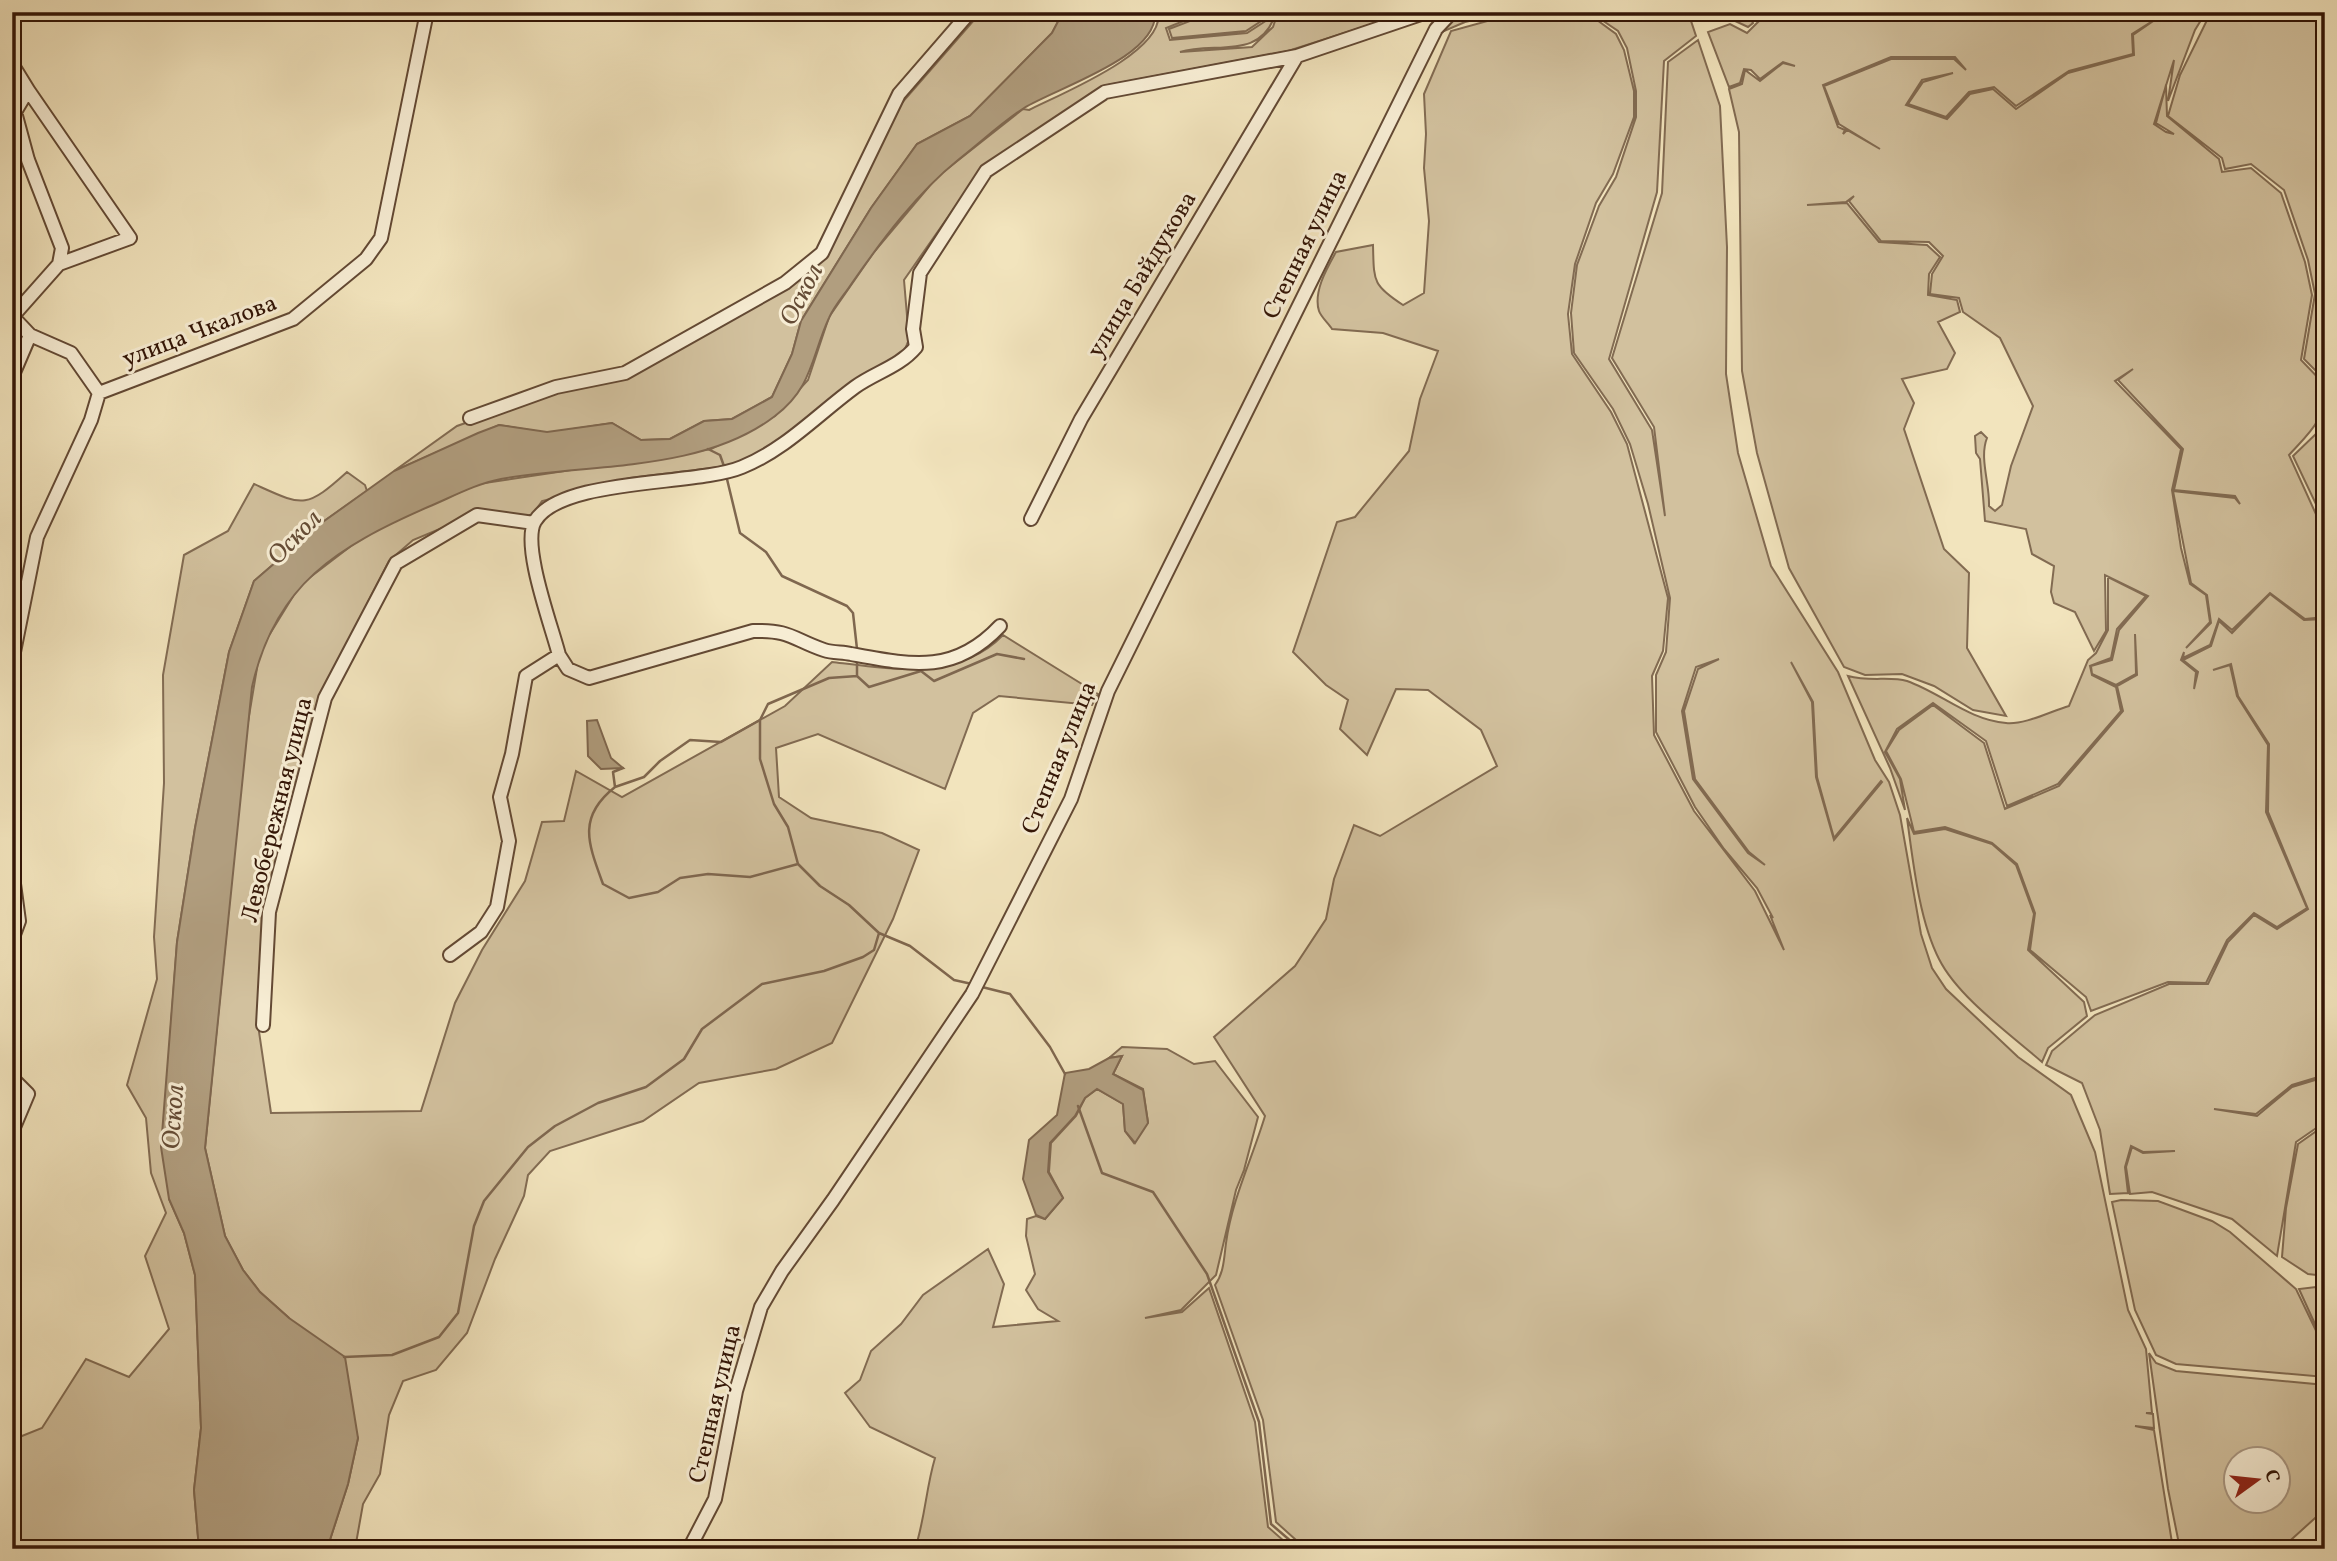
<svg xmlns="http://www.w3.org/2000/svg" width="2337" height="1561" viewBox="0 0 2337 1561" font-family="Vollkorn,serif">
<rect width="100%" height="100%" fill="#f2e4bd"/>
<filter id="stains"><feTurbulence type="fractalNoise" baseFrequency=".00286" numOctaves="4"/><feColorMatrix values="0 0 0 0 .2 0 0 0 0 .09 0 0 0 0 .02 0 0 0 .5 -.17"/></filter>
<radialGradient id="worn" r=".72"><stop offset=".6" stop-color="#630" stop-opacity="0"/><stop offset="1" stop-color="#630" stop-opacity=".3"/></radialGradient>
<path fill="#d2c19e" stroke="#826b52" stroke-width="2" fill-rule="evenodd" d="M981 12H1063L1052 33 970 116 917 144 871 208 801 321 792 354 772 397 732 419 704 421 670 439 641 440 612 423 547 433 499 425 394 471 457 426 554 392 630 375 824 254 893 113Z
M1158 12H1206L1166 28 1170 40 1247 33 1275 15C1260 61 1213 41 1180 52L1252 47 1273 27 1278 12H1410L1288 51 1108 85 1093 92 976 177 904 280 909 339 902 357 769 448 736 465 630 478 542 501 529 520 478 513 413 540 389 561 321 694 265 913 258 1025 271 1113 421 1111 455 1003 482 950 525 881 542 822 564 821 576 771 622 797 785 706 832 662C890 669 959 681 1003 635L1098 694 1092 705 999 696 973 713 945 789 818 734 776 748 779 797 811 818 882 833 919 850 893 919 832 1043 776 1069 699 1083 643 1121 550 1151 528 1175 524 1196 495 1259 467 1333 436 1370 403 1381 389 1415 380 1474 363 1504 355 1549H327L348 1484 358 1438 289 1318 260 1292 243 1270 225 1236 205 1148 246 734 260 650 300 585 368 533 478 484 711 449 775 416 808 380 829 317 874 252 937 177 1023 109 1029 110C1058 95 1166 52 1158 12Z
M1213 12H1275L1246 31 1172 38 1169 29Z
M1462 12H1507L1465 22 1442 32 1447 23Z
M1520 12H1586L1616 34 1624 50 1634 91V117L1613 174 1596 203 1575 264 1568 314 1572 354 1611 412 1627 444 1668 598 1663 651 1652 676 1654 735 1694 811 1755 891 1784 950 1770 915 1773 918 1757 888 1724 849 1695 807 1656 732V675L1666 652 1670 598 1648 504 1630 444 1613 409 1574 353 1571 313 1577 265 1599 206 1616 177 1636 117V91L1627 48 1618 31 1590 12H1688L1696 36 1664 61 1657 192 1609 359 1652 430 1665 516 1654 427 1612 358 1662 193 1668 62 1698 40 1720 106 1727 247 1726 374 1738 453 1771 566 1838 672 1875 760 1889 782 1900 815 1921 934 1932 968 1946 989 2018 1057 2071 1095 2095 1152 2128 1310 2146 1349 2152 1413H2146L2153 1414 2154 1428 2135 1426 2154 1430 2173 1549H1306L1276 1522 1263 1420 1215 1285C1224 1273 1224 1258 1226 1243 1232 1199 1252 1159 1265 1116L1214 1037 1295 966 1326 919 1334 879 1354 825 1380 836 1497 766 1481 730 1428 690 1396 689 1367 755 1340 729 1348 700 1326 685 1293 652 1337 522 1355 517 1409 451 1420 399 1438 351 1383 333 1332 329C1329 324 1321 317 1319 311 1313 292 1327 268 1336 252L1373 245C1374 281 1372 285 1403 305L1424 293 1429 221 1424 168 1426 134 1424 94 1451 31ZM1719 659 1698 669 1684 711 1695 779 1749 852 1765 865 1748 853 1693 779 1682 711 1696 667ZM1791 662 1813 702 1817 777 1834 838 1881 781 1882 782 1834 840 1816 777 1812 702Z
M1700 12H1746L1753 23 1748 27 1731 19 1704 20Z
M1768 12H2206L2195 30 2168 101 2174 60 2154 124 2166 132 2174 134 2156 123 2166 85 2167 116 2219 159 2222 172 2251 168 2281 193 2305 262 2312 295 2301 360 2325 385C2325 421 2312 430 2289 455L2325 534V617L2305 619 2270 593 2232 630 2219 619 2210 645 2183 658 2184 652 2181 660 2196 672 2194 689 2198 672 2183 660 2211 646 2219 621 2232 633 2270 594 2304 620 2325 619V1075L2292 1085 2256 1114 2214 1109 2257 1116 2292 1087 2325 1077V1122L2296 1142 2277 1256 2232 1219 2152 1192 2130 1194 2126 1167 2132 1147 2143 1153 2175 1151 2143 1152 2131 1146 2125 1167 2128 1193 2110 1194 2100 1130 2082 1083 2046 1065 2052 1051 2095 1015 2169 984H2208L2228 942 2254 915 2277 929 2308 909 2268 812 2269 744 2238 696 2231 664 2213 670 2230 665 2237 696 2268 745 2266 812 2307 908 2277 927 2254 913 2227 940 2206 983 2168 982 2091 1011 2086 997 2030 950 2035 913 2017 864 1992 843 1945 827 1914 832 1901 779 1886 751 1899 730 1933 705 1984 743 2005 809 2059 786 2123 711 2117 686 2137 675 2135 634 2136 674 2116 685 2092 674 2091 666 2112 660 2119 630 2148 596 2105 575 2106 631 2094 651 2075 612 2054 603 2051 592 2054 566 2032 554 2026 529 1985 521 1980 459 1976 453 1975 436 1981 432 1987 438C1979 458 1990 484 1989 506L1995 511 2002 505 2011 466 2033 406 2000 338 1963 312 1959 298 1930 294 1932 274 1943 256 1929 242 1881 241 1849 201 1854 196 1846 202 1807 205 1847 203 1879 242 1927 245 1940 257 1929 274 1928 295 1957 300 1960 312 1938 322 1955 353 1947 369 1902 379 1914 403 1904 429 1944 549 1969 573 1967 648 2006 716 1973 710 1934 686 1902 674 1865 675 1844 667 1789 568 1757 453 1742 371 1739 132 1729 89 1742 84 1745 70 1760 81 1783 63 1795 66 1783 62 1760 79 1751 70 1744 69 1740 83 1729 87 1708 32 1730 24 1747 33ZM2162 15 2133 35 2134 55 2068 73 2016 109 1993 89 1970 94 1947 119 1906 105 1922 80 1953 73 1923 82 1908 104 1946 117 1969 92 1994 87 2016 106 2069 71 2133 54 2132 34ZM1891 57H1955L1966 70 1954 59H1891L1824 86 1839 124 1880 149 1847 130 1843 134 1845 130 1838 127 1823 85ZM2133 369 2118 380 2183 449 2174 490 2235 496 2240 504 2235 498 2173 491 2191 583 2207 595 2211 623 2186 648 2210 622 2206 595 2190 584 2181 548 2172 490 2181 449 2115 381Z
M2211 12H2294L2325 23V380L2304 359 2315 294 2308 260 2284 190 2251 164 2225 169 2222 158 2168 116 2180 75Z
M2325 412V523L2293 456 2319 431Z
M347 472 365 485 367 491 320 524 254 581 229 652 195 828 177 942 170 1039 169 1199 184 1233 195 1275 201 1428 194 1490 199 1549H12V1440L42 1428 86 1359 129 1377 169 1329 145 1256 166 1213 151 1173 146 1118 127 1085 157 979 154 937 164 783 163 675 184 555 228 531 254 484C303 506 305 510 347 472Z
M2108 577 2146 596 2117 629 2111 658 2090 666 2092 675 2116 687 2121 711 2058 784 2007 806 1986 741 1933 703 1897 729 1885 752 1900 779 1905 810 1890 768 1848 676C1870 682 1890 676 1907 681 1941 693 1969 720 2006 723 2025 725 2051 711 2069 706L2088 660 2096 653 2108 630Z
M1907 818 1914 834 1945 829 1992 844 2016 865 2034 914 2028 950 2084 1002 2087 1016 2048 1048 2042 1062C2010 1034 1958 997 1939 959 1919 920 1913 861 1907 818Z
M1122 1047 1167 1049 1194 1064 1215 1061 1258 1117 1244 1170 1236 1190 1216 1275 1181 1310 1145 1318 1182 1312 1209 1288 1255 1422 1268 1527 1293 1549H915C925 1519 926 1488 935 1458L870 1427 845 1393 860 1380 871 1351 901 1324 923 1295 988 1249 1004 1284 993 1327 1058 1321 1038 1309 1026 1290 1035 1274 1026 1236 1027 1219 1036 1216 1045 1219 1063 1198 1049 1172 1051 1143 1076 1116 1085 1098 1097 1089 1123 1104 1125 1131 1134 1143 1148 1122 1143 1089 1113 1074 1122 1056 1109 1058Z
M2325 1125V1276L2308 1274 2282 1257 2286 1208 2298 1144Z
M2121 1200 2158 1201 2212 1221 2230 1232 2296 1289 2319 1337 2325 1339V1377L2176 1364 2156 1355 2135 1310 2112 1202Z
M2316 1287 2325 1291V1336L2320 1335 2299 1289Z
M2149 1353 2156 1363 2176 1371 2325 1385V1509L2281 1549H2180L2168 1489ZM2236 1460H2278V1502H2236Z"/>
<path fill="#b19e7f" stroke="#7f674f" stroke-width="2" d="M1063 12H1155C1159 57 1056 88 1024 108 1001 123 980 143 958 160 917 193 882 240 852 283 845 294 834 306 829 318 811 357 813 387 775 416 701 473 588 463 501 479 475 484 452 497 428 507 337 547 275 584 252 687L205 1148 225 1236 243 1270 260 1292 289 1318 345 1357 358 1438 348 1484 327 1549H199L194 1490 201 1428 195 1275 184 1233 169 1199 161 1147 177 942 195 828 229 652 254 581 320 524 394 471 478 433 499 425 547 432 612 423 641 440 670 439 704 421 732 419 772 397 792 354 801 321 871 208 917 144 970 116 1052 33Z
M597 720 611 758 623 768 601 769 588 756 587 721Z
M1122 1056 1113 1074 1143 1090 1148 1123 1135 1143 1125 1131 1123 1104 1097 1089 1085 1098 1075 1116 1050 1143 1048 1172 1063 1198 1045 1219 1036 1215 1023 1179 1029 1140 1057 1115 1065 1073 1089 1069 1109 1058Z"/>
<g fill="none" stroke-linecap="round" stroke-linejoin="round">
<path stroke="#7f674f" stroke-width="2.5" d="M708 449 720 455 725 469
M726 475 740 533 766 552 782 576 847 606 853 613 857 649
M857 660V676L869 687 921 671 934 681 997 654 1024 659
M857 676 829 678 768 704 760 720V759L774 804 788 827 798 864 820 886 849 905 879 933 910 946 954 980 972 984
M623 768 613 772 615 787 644 777 660 761 690 740 721 742 760 720
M615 787C577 817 588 843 603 884L629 898 658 892 680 878 708 874 750 877 798 864
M982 987 1010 994 1050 1047 1065 1074
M1078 1106 1102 1173 1153 1192 1207 1274 1259 1422 1271 1524 1300 1549
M344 1357 392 1355 439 1337 458 1313 474 1226 484 1201 528 1147 555 1126 598 1103 646 1087 684 1059 702 1029 762 984 824 971 863 957 874 950 879 933"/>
<defs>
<path id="minor" d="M12 64 28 90 15 112 28 160 62 248 59 264 12 317
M28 90 130 238 59 264
M12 316 30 335 71 353 99 393
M12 377 30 335
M470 418 556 387 625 373 785 283 822 253 899 94 970 12
M1031 519 1081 419 1297 56
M1000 626C954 675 911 665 851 654 842 652 833 653 824 650 792 639 791 630 753 631L589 678 568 669 559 655C552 627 521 545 535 521 562 477 697 486 742 467 786 449 817 415 855 387 876 372 899 367 916 347L913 329 920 273 986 171 1105 92 1297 56 1427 12
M12 662 37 537 91 420 99 393 293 319 366 259 381 238 427 12
M12 869 19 921 12 940
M450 955 481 932 497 907 509 841 500 797 512 754 526 676 559 655
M263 1025 269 912 325 698 396 563 477 515 534 523
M12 1078 28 1094 12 1132
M689 1549 715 1499 736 1391 761 1307 782 1271 833 1200 972 994 1071 799 1108 691 1436 29 1452 12"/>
</defs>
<use href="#minor" stroke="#634934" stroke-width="16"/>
<use href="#minor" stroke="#f7edd4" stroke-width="12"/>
</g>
<g text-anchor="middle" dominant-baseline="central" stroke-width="6" stroke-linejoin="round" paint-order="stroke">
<g font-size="24" fill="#331506" stroke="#f7edd4">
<text transform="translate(1306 245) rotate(-64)">Степная улица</text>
<text transform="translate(1143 275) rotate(-59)">улица Байдукова</text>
<text transform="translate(200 332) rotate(-21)">улица Чкалова</text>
<text transform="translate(1060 758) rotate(-68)">Степная улица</text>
<text transform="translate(278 810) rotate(-76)">Левобережная улица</text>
<text transform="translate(716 1404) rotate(-77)">Степная улица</text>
</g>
<g font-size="26" font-style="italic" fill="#654c36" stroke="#f7edd4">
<text transform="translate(802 295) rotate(-63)">Оскол</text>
<text transform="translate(295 538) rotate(-46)">Оскол</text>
<text transform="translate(174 1117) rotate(-86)">Оскол</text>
</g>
</g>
<rect width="2337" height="1561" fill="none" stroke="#f2e4bd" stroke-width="42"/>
<rect x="14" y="14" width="2309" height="1533" fill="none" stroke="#331506" stroke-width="3.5"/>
<rect x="21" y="21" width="2295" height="1519" fill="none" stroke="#331506" stroke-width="2"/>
<g transform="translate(2257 1480) rotate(75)"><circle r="33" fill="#f7edd4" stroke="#a99782" stroke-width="2"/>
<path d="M0-5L12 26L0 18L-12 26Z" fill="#8f2418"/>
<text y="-10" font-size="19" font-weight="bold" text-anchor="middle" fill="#331506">С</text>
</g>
<rect width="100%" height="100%" filter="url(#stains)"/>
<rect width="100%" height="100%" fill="url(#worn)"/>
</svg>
